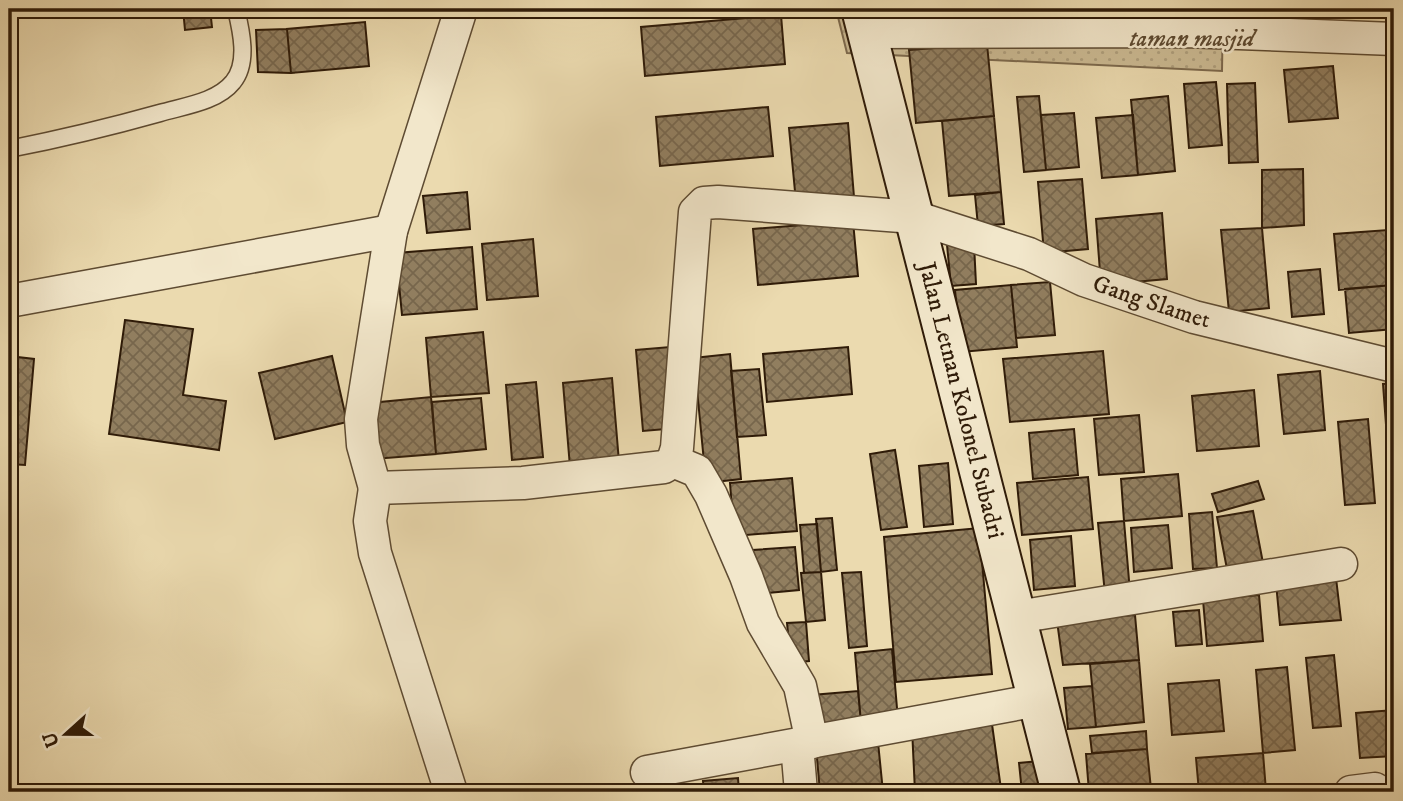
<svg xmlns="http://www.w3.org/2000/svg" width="1403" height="801" viewBox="0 0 1403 801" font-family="'IM FELL DW Pica',serif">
<defs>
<pattern id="park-dots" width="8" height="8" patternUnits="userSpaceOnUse" patternTransform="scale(1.75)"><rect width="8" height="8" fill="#cbba93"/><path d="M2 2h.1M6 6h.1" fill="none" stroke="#af9f7d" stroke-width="1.8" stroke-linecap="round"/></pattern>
<pattern id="building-cross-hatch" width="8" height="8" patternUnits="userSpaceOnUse" patternTransform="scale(1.75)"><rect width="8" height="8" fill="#917e5f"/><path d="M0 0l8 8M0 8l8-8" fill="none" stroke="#77664c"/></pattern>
</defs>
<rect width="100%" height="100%" fill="#ebdaaf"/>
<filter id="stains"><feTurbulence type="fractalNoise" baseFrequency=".00286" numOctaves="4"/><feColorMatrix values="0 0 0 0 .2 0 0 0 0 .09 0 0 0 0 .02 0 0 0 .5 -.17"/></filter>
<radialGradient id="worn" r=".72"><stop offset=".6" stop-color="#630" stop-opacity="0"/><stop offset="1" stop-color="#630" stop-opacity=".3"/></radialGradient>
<path fill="url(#park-dots)" stroke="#7d6a4e" stroke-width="2" d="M836 9H1223L1222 71 847 53Z"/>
<path fill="url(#building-cross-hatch)" stroke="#2f1b08" stroke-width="2" d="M183 9H210L212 27 185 30Z
M707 9H771L708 14Z
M781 15 785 64 645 76 641 27Z
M365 22 369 66 291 73 287 29Z
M287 29 291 73 258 72 256 30Z
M987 44 994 116 916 123 909 50Z
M1333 66 1338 118 1289 122 1284 70Z
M1216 82 1222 145 1189 148 1184 84Z
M1255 83 1258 162 1229 163 1227 84Z
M1039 96 1046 170 1024 172 1017 97Z
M1168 96 1175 171 1138 175 1131 100Z
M768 107 773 156 660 166 656 117Z
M1074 113 1079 167 1046 170 1041 115Z
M1133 115 1138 175 1102 178 1096 118Z
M994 116 1001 192 949 196 942 121Z
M848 123 854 197 796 202 789 128Z
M1303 169 1304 225 1262 228V170Z
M1082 179 1088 249 1044 253 1038 182Z
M467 192 470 229 427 233 423 196Z
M1001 192 1004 224 978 226 975 195Z
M1162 213 1167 279 1101 285 1096 219Z
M853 221 858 276 758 285 753 229Z
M1262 228 1269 308 1229 312 1221 230Z
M1388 230 1392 285 1339 290 1334 234Z
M533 239 538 296 487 300 482 244Z
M974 244 976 284 951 286 947 245Z
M472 247 477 309 402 315 396 253Z
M1320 269 1324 314 1292 317 1288 272Z
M1050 282 1055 335 1016 338 1011 285Z
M1011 285 1017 347 961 352 955 290Z
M1392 285 1394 329 1349 333 1345 289Z
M125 320 193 329 183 395 226 401 219 450 109 434Z
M483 332 489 393 431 397 426 338Z
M670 347 677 428 643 431 636 350Z
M848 347 852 394 767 402 763 354Z
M1103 351 1109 414 1010 422 1003 359Z
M730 354 741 479 706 483 694 358Z
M9 356 34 359 25 465 9 464Z
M332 356 347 422 275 439 259 373Z
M759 369 766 435 737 437 731 371Z
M1320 371 1325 430 1284 434 1278 375Z
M612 378 619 462 570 467 563 383Z
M536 382 543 457 512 460 506 385Z
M1394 383V452H1388L1383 384Z
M1254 390 1259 446 1197 451 1192 396Z
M431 397 436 454 374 459 370 403Z
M481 398 486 449 436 454 432 402Z
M1139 415 1144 472 1099 475 1094 419Z
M1368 419 1375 503 1345 505 1338 422Z
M1074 429 1078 475 1033 479 1029 433Z
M895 450 907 527 881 530 870 454Z
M1388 452H1394V510H1393Z
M948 463 953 524 924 527 919 466Z
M1178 474 1182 516 1124 521 1121 479Z
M1088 477 1093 529 1022 535 1017 483Z
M792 478 797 531 734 536 730 483Z
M1258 481 1264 499 1218 512 1212 494Z
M1253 511 1263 563 1227 569 1217 517Z
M1212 512 1217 568 1193 569 1189 514Z
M832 518 837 570 821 572 816 519Z
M1124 521 1130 592 1105 594 1098 523Z
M817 524 821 572 804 573 800 525Z
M1168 525 1172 568 1134 572 1131 528Z
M979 528 992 674 896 682 884 537Z
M1071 536 1075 586 1034 590 1030 540Z
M795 547 799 590 756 594 753 550Z
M821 572 825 620 806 622 801 573Z
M861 572 867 646 849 648 842 573Z
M1336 578 1341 620 1280 625 1276 583Z
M1259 595 1263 641 1207 646 1203 600Z
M1199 610 1202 644 1176 646 1173 612Z
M1135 615 1139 660 1063 665 1057 621Z
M806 622 809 661 791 663 787 623Z
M892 649 898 720 861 723 855 653Z
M1334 655 1341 726 1313 728 1306 658Z
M1139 660 1144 722 1096 727 1090 664Z
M1287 667 1295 750 1263 753 1256 670Z
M1219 680 1224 731 1172 735 1168 684Z
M1092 686 1096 727 1068 729 1064 688Z
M858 691 861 723 815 727 812 695Z
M1394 710V756L1360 758 1356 713Z
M991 717 1001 789 968 792H915L912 728Z
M1146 731 1147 749 1092 753 1090 736Z
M878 742 883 792H820L816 747Z
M1147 749 1151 789 1089 792 1086 754Z
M1263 753 1266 791 1199 792 1196 758Z
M1039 761 1042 792H1022L1019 763Z
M738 778 739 792H704L703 781Z"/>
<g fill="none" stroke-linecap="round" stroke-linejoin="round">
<defs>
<path id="lane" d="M9 149C60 139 110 127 160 113 184 106 217 102 233 82 249 63 241 30 236 9"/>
<g id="street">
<path id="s1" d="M461 9 391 231 361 419 363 445 375 488 523 483 664 467 673 461 677 448 695 212 704 203 718 202 914 217 1029 254 1084 280 1194 317 1394 366"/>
<path d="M867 32 1185 31 1394 39"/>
<path d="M9 301 391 231"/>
<path d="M673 461 697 471 711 495 746 576 763 623 800 686 812 742"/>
<path d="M375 488 370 521 375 553 451 792"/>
<path d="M1017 617 1341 564"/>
<path d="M797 745 801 792"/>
<path d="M647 772 1038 700"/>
<path d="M1351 792 1375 789"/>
</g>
<g id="secondary">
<path id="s2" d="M861 9 1061 792"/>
</g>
</defs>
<use href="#lane" stroke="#5e4b32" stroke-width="19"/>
<use href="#street" stroke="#5e4b32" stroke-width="35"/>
<use href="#secondary" stroke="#2f1b08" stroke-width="42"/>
<use href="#lane" stroke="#f2e7cb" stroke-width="16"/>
<use href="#street" stroke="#f2e7cb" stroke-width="32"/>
<use href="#secondary" stroke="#f2e7cb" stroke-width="38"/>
</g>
<g text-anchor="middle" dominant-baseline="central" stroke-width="5" stroke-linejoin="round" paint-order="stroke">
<g font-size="24" font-style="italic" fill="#5e4b32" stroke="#f2e7cb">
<text x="1192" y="39">taman masjid</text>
</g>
<g font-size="24" fill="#2f1b08" stroke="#f2e7cb">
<text stroke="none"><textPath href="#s1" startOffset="1521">Gang Slamet</textPath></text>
<text stroke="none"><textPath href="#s2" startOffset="404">Jalan Letnan Kolonel Subadri</textPath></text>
</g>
</g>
<rect width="1403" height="801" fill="none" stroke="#ebdaaf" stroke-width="35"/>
<rect x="10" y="10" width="1382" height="780" fill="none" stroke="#2f1b08" stroke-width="3.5"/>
<rect x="18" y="18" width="1368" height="766" fill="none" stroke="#2f1b08" stroke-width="2"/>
<g transform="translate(66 734) rotate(249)" stroke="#f2e7cb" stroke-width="5" paint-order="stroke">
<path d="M0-5L12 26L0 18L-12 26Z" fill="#2f1b08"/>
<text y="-10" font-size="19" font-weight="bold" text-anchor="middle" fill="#2f1b08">U</text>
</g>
<rect width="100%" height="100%" filter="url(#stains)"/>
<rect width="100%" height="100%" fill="url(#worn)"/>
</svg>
